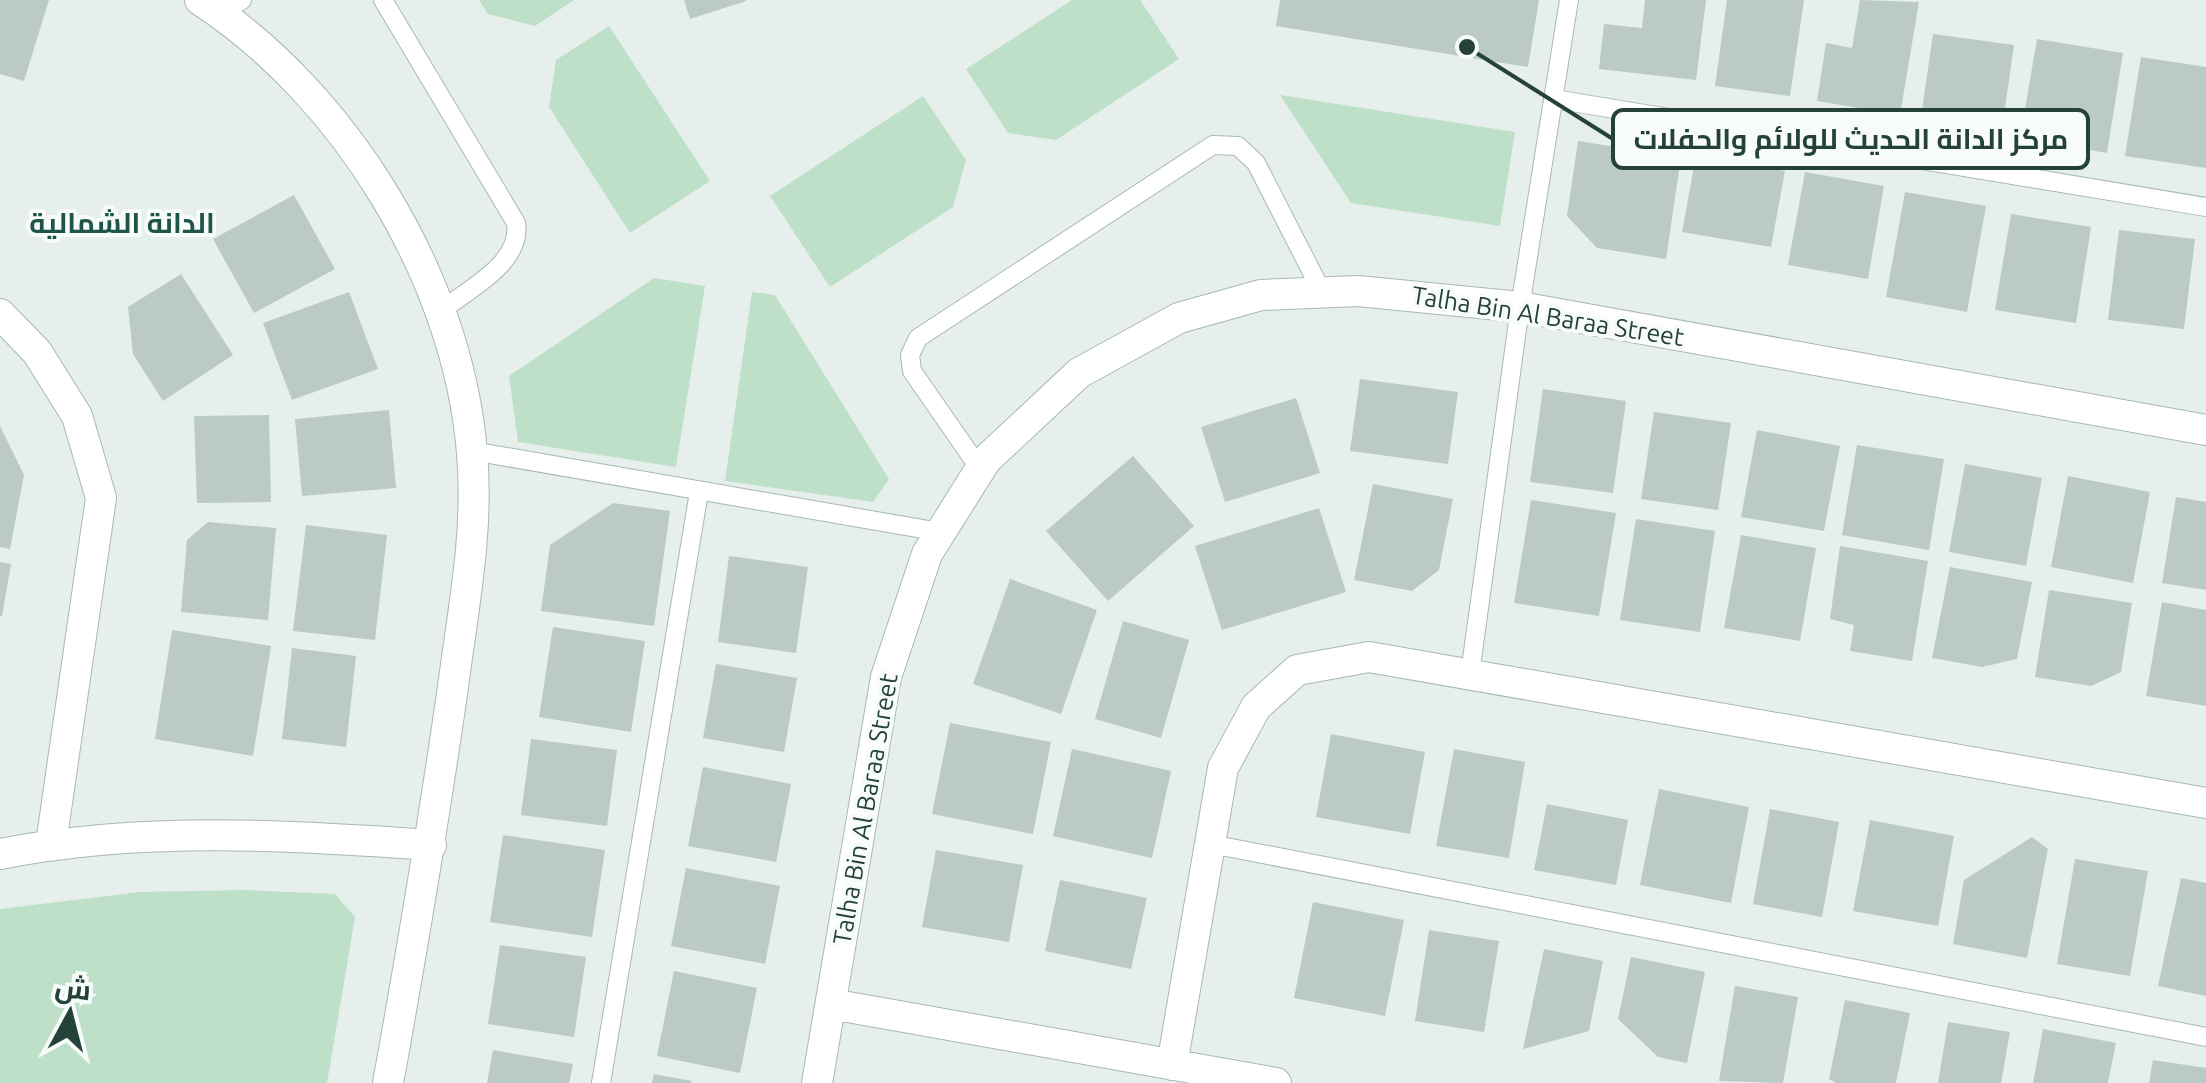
<svg xmlns="http://www.w3.org/2000/svg" width="2206" height="1083" viewBox="0 0 2206 1083" font-family="Ubuntu,Cairo,sans-serif">
<rect width="100%" height="100%" fill="#e6efeb"/>
<path fill="#bfe0c8" d="M479 0H574L535 26 488 14Z
M1072 0H1140L1179 59 1056 140 1008 133 966 69Z
M609 26 710 181 630 233 549 107 556 60Z
M1280 95 1515 132 1500 226 1351 203Z
M923 96 966 160 953 207 830 287 770 196Z
M654 278 705 286 676 467 518 442 509 376Z
M752 292 775 295 889 479 873 502 725 481Z
M244 890 335 894 355 917 327 1083H0V909L140 892Z"/>
<path fill="#bbcac4" d="M0 0H49L24 81 0 74Z
M684 0H746V1L690 19Z
M1280 0H1539L1528 67 1276 26Z
M1645 0H1706L1696 80 1599 69 1604 24 1642 28Z
M1727 0H1804L1790 96 1715 86Z
M1860 0 1919 2 1900 115 1817 101 1826 43 1852 48Z
M1933 34 2014 45 2002 129 1921 117Z
M2037 39 2123 53 2107 153 2020 138Z
M2141 57 2206 67V168L2125 156Z
M1578 141 1681 157 1666 259 1597 248 1567 216Z
M1696 156 1785 171 1771 247 1682 232Z
M1805 172 1884 186 1868 279 1788 265Z
M1905 192 1986 206 1967 312 1886 297Z
M294 195 335 269 254 313 213 239Z
M2011 214 2091 227 2076 323 1995 310Z
M2119 230 2195 239 2184 329 2108 320Z
M181 274 233 355 163 401 133 354 128 307Z
M349 292 378 369 292 400 263 323Z
M1360 379 1458 392 1448 464 1350 451Z
M1543 389 1626 401 1613 493 1530 482Z
M1296 398 1320 473 1225 502 1201 427Z
M389 410 396 488 302 496 295 419Z
M1654 412 1731 423 1718 510 1641 499Z
M269 415 271 502 197 503 194 416Z
M0 426 24 475 10 549 0 547Z
M1757 430 1840 446 1824 531 1741 517Z
M1857 445 1944 459 1929 550 1842 535Z
M1133 456 1194 526 1108 601 1046 531Z
M1965 464 2042 478 2026 566 1949 552Z
M2068 476 2150 492 2133 583 2051 567Z
M1373 484 1453 499 1439 570 1412 591 1354 580Z
M2176 497 2206 502V590L2162 583Z
M1531 500 1616 513 1599 616 1514 603Z
M613 503 670 511 654 626 541 611 550 545Z
M1319 508 1346 592 1222 630 1195 546Z
M1636 519 1715 531 1700 632 1620 620Z
M208 522 276 528 268 620 181 612 187 540Z
M306 525 387 535 375 640 293 631Z
M1741 535 1816 548 1800 641 1724 628Z
M1840 546 1928 561 1912 661 1850 651 1854 625 1830 619Z
M729 556 808 567 796 653 718 642Z
M0 562 11 564 2 616H0Z
M1950 567 2032 582 2017 659 1982 667 1932 658Z
M1010 579 1097 610 1061 714 973 684Z
M2049 590 2132 603 2121 672 2091 686 2035 677Z
M2162 602 2206 610V706L2146 696Z
M1123 621 1189 640 1161 738 1095 719Z
M553 627 645 641 631 732 539 717Z
M172 630 271 646 253 756 155 739Z
M292 648 356 656 346 747 282 739Z
M716 664 797 678 784 752 703 738Z
M950 723 1051 742 1033 834 932 814Z
M1331 734 1425 752 1410 834 1316 817Z
M531 739 617 750 607 826 521 815Z
M1072 749 1171 771 1152 858 1053 836Z
M1454 749 1525 762 1509 858 1436 846Z
M703 767 791 784 776 862 688 846Z
M1659 789 1749 807 1731 903 1640 885Z
M1547 804 1628 820 1616 885 1534 870Z
M1770 809 1839 822 1822 917 1753 904Z
M1870 820 1954 836 1938 926 1853 911Z
M503 835 605 850 592 937 490 922Z
M2032 837 2048 849 2027 958 1953 944 1964 880Z
M936 850 1023 865 1009 942 922 927Z
M2075 859 2148 871 2130 976 2057 964Z
M686 868 780 886 765 964 671 946Z
M2181 878 2206 883V996L2158 986Z
M1060 880 1147 898 1131 969 1045 951Z
M1313 902 1404 920 1385 1016 1294 998Z
M1429 930 1499 941 1484 1032 1415 1021Z
M500 945 586 957 574 1037 488 1024Z
M1544 949 1603 961 1589 1031 1523 1049Z
M1631 957 1705 972 1687 1063 1658 1057 1618 1019Z
M674 971 757 988 740 1073 657 1056Z
M1735 986 1798 997 1783 1083 1719 1081Z
M1845 1000 1910 1013 1896 1083H1836L1829 1079Z
M1948 1022 2010 1032 2001 1083H1938Z
M2043 1029 2116 1043 2108 1083H2033Z
M493 1050 573 1064 569 1083H487Z
M2153 1060 2206 1068V1083H2149Z
M654 1074 692 1081 691 1083H652Z"/>
<g fill="none" stroke-linecap="round" stroke-linejoin="round">
<defs>
<path id="lane" d="M383 0 516 223C522 263 470 288 441 311
M221 14 242 0
M1554 99 2206 207
M472 451 940 532
M980 469 912 371 910 355 918 338 1213 145 1238 146 1256 163 1322 292
M1470 674 1520 307 1569 0
M1211 844 2206 1037
M601 1083 699 492"/>
<path id="street" d="M200 0C346 95 458 279 472 453 479 532 463 609 453 687 434 819 412 951 388 1083
M0 314 37 352 77 416 101 498 51 844
M0 854C142 826 287 835 431 845
M831 1004 1276 1083
M1172 1065 1223 768 1256 707 1297 670 1369 657 2206 803
M817 1083 886 677 927 554 986 460 1079 373 1179 318 1261 295 1358 291 1520 307 2206 430"/>
</defs>
<use href="#lane" stroke="#a8b8b2" stroke-width="20"/>
<use href="#street" stroke="#a8b8b2" stroke-width="32"/>
<use href="#lane" stroke="#fff" stroke-width="18"/>
<use href="#street" stroke="#fff" stroke-width="30"/>
</g>
<g text-anchor="middle" dominant-baseline="central" stroke-width="8" stroke-linejoin="round" paint-order="stroke">
<g font-size="25" fill="#24423a" stroke="#f7fbf9">
<text transform="translate(1548 316) rotate(9)">Talha Bin Al Baraa Street</text>
<text transform="translate(865 809) rotate(-80)">Talha Bin Al Baraa Street</text>
</g>
<g font-size="28" font-weight="bold" fill="#1f5548" stroke="#f7fbf9">
<text x="122" y="222">الدانة الشمالية</text>
</g>
</g>
<path fill="none" stroke="#24423a" stroke-width="4" d="M1467 47L1613 139"/>
<circle fill="#24423a" stroke="#f7fbf9" stroke-width="4" cx="1467" cy="47" r="10"/>
<rect fill="#f7fbf9" stroke="#24423a" stroke-width="4" x="1613" y="110" width="475" height="58" rx="10"/>
<g font-size="28" text-anchor="middle" font-weight="bold" fill="#24423a">
<text x="1851" y="149">مركز الدانة الحديث للولائم والحفلات</text>
</g>
<g transform="translate(70 1013) rotate(7)" stroke="#f7fbf9" stroke-width="8" paint-order="stroke">
<path d="M0-8L18 38L0 25L-18 38Z" fill="#24423a"/>
<text y="-15" font-size="28" font-weight="bold" text-anchor="middle" fill="#24423a">ش</text>
</g>
</svg>
